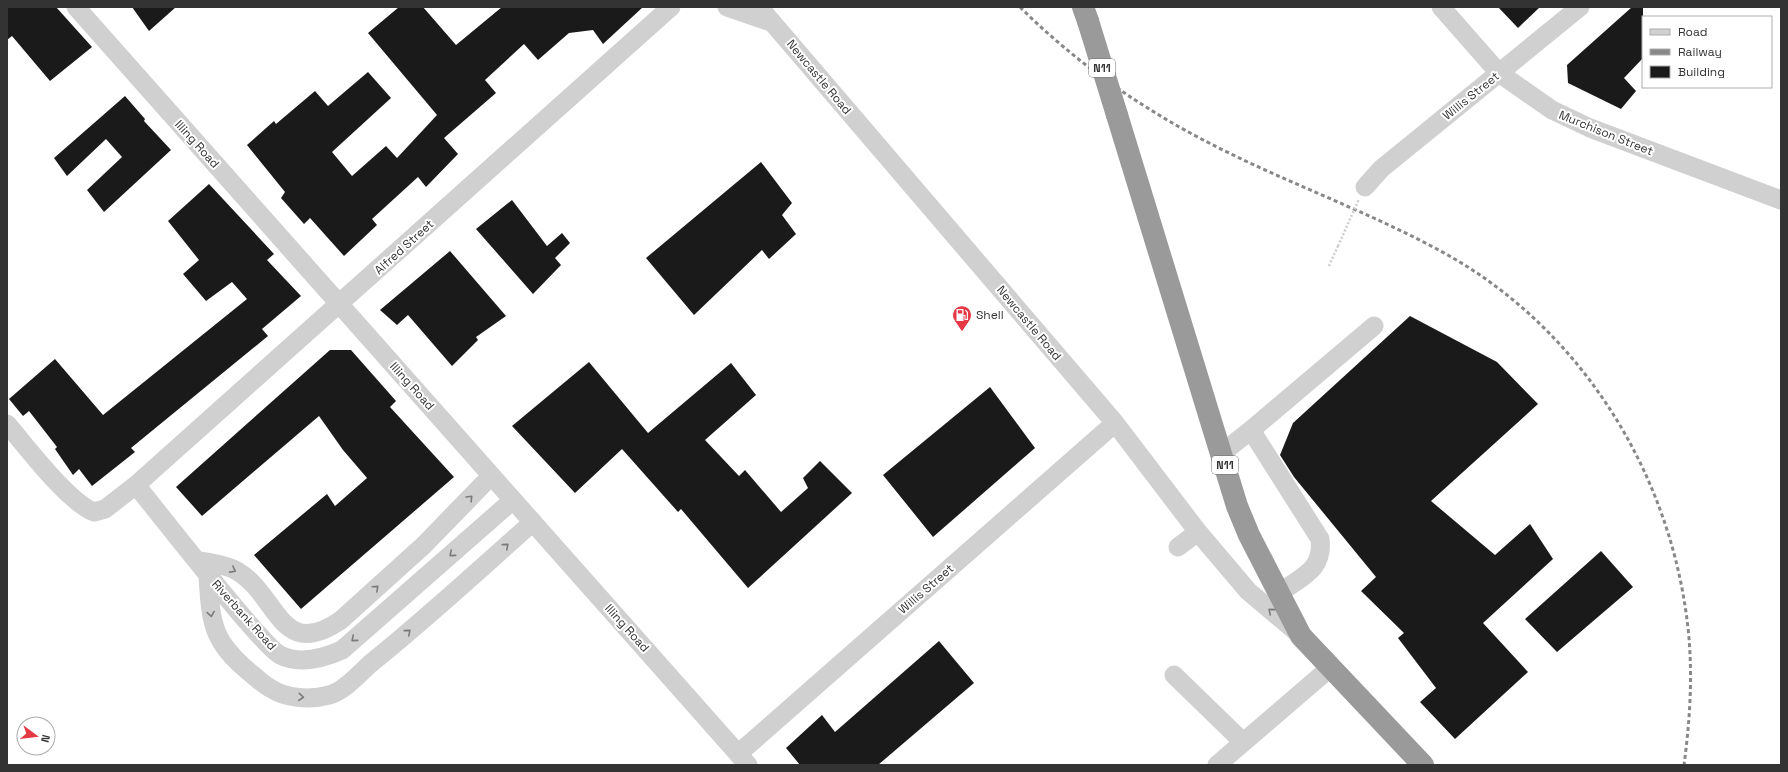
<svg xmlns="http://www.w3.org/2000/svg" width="1788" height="772" viewBox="0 0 1788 772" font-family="'Space Grotesk',sans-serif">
<rect width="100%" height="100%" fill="#fff"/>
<path fill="#1a1a1a" d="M7 7H56L92 47 50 81 12 36 7 40Z
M132 7H176L149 31Z
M399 7H423L456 45 502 7H643L603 44 593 30 569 33 538 60 524 44 485 80 496 93 444 138 458 154 426 187 418 177 372 219 377 225 344 256 310 218 304 224 281 198 285 192 247 145 274 121 276 124 315 91 328 106 368 72 391 98 332 152 352 176 386 146 397 158 437 115 368 33Z
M1498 7H1540L1518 28Z
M1632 7H1643V58L1624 78 1636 91 1621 109 1568 83 1567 65Z
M125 96 145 119 144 121 171 150 104 212 87 190 122 157 106 139 67 176 54 158Z
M761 162 792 203 782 215 796 234 769 259 762 250 694 315 646 258Z
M209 184 274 254 267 260 301 296 262 329 268 336 131 448 135 452 92 486 79 469 73 475 55 449 57 447 29 411 23 416 9 399 55 359 103 415 247 299 232 282 206 301 183 274 199 260 168 221Z
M512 200 547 246 562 233 570 243 555 258 561 265 533 294 476 229Z
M450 251 506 316 476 337 478 340 452 366 408 315 397 325 380 310Z
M1410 316 1497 362 1538 404 1431 501 1495 555 1530 524 1553 559 1483 623 1528 672 1455 739 1420 702 1436 688 1398 638 1404 633 1361 591 1376 577 1294 477 1280 455 1293 423Z
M330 350H351L396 401 390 407 454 477 301 609 254 555 327 494 335 506 367 478 343 450 319 416 202 516 176 487Z
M589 362 648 433 731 363 756 395 705 440 739 476 745 470 781 512 808 488 803 478 820 461 852 493 748 588 681 509 678 512 622 449 575 493 512 426Z
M990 387 1035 448 933 537 883 475Z
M1601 551 1633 587 1557 652 1525 619Z
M939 641 974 683 878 765H800L786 748 822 715 835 732Z"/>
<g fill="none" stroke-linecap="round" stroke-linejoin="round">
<path stroke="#cdcdcd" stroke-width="2.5" stroke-dasharray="2 2" stroke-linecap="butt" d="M1329 266 1338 246"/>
<path stroke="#d0d0d0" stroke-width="19" d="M76 7 748 765
M727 7 771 22
M759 7 1115 423 1198 532 1248 591 1299 634
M1441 7 1499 73 1552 110 1590 128 1781 200
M1365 187 1381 169 1580 7
M7 424C27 447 67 501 94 512L105 509 136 485 671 7
M1251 430 1374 326
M1222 453 1251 430 1320 539C1324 570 1301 577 1279 593
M136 485C172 530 207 575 244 618 252 627 271 650 280 655 300 665 324 658 342 650L513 500
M1178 547 1198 532
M196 560C209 563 225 564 237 571 279 596 280 662 341 620L424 545 491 476
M208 576C211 625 212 642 253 675 259 680 264 685 270 688 286 699 311 700 329 695 344 691 359 674 370 664 426 619 479 570 533 522
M1174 675 1243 742
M738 754 1115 423
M1217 765 1331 667"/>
<path stroke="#9a9a9a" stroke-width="22" d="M1083 7 1088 21
M1117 115 1237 506 1249 535 1301 636 1423 765"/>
<path stroke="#888" stroke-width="3" stroke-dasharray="4 3" stroke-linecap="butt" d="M1020 7C1077 64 1145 111 1217 147 1292 185 1372 213 1446 254 1582 330 1671 474 1688 628 1693 674 1690 720 1684 765"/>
<path stroke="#cdcdcd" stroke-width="2.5" stroke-dasharray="2 2" stroke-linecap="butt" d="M1338 246 1359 199"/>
<path stroke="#9a9a9a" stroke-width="22" d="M1088 21 1117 115"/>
</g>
<defs><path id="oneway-chevron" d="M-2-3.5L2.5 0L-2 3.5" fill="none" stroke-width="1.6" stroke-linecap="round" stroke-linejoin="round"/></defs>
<g stroke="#7a7a7a">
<use href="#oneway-chevron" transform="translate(470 498) rotate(-46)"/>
<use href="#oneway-chevron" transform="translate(506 546) rotate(-41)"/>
<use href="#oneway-chevron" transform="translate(452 554) rotate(139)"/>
<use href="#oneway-chevron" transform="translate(233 570) rotate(28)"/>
<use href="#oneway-chevron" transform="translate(376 588) rotate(-42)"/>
<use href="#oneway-chevron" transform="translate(1271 611) rotate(-139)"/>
<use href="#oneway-chevron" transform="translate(211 614) rotate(81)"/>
<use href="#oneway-chevron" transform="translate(408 632) rotate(-41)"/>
<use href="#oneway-chevron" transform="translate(354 639) rotate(139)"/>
<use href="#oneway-chevron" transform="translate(301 697) rotate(5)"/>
</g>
<defs>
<symbol id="fuel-pin" viewBox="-11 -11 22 30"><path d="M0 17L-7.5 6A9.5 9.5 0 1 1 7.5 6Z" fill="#e63946" stroke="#fff"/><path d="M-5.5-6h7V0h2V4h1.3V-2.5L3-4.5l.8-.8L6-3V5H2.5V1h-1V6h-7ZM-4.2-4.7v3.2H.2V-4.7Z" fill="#fff"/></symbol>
</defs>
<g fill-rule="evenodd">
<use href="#fuel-pin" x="951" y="304" width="22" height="30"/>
</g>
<g text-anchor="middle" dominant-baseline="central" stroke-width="4" stroke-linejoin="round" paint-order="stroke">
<g fill="#fff" stroke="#707070" stroke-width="1">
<rect x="1089" y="59" width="26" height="18" rx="3"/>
<rect x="1212" y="456" width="26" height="18" rx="3"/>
</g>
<g font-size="11" font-weight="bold" fill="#333">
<text x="1102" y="68">N11</text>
<text x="1225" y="465">N11</text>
</g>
<g font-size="12" fill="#333" stroke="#fff">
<text transform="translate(819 77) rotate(50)">Newcastle Road</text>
<text transform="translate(1471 96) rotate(-39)">Willis Street</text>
<text transform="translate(1606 133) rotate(22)">Murchison Street</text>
<text transform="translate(197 144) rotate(48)">Illing Road</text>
<text transform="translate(404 247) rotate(-42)">Alfred Street</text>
<text transform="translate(1029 323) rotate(50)">Newcastle Road</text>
<text transform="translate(412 386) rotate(48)">Illing Road</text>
<text transform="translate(926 589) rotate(-41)">Willis Street</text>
<text transform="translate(244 615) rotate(48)">Riverbank Road</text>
<text transform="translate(627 628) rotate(48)">Illing Road</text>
</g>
<g font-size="12" fill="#333" stroke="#fff" text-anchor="start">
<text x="976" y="315">Shell</text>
</g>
</g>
<rect width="1788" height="772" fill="none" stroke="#333333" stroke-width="16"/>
<rect x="1642" y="16" width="130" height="72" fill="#ffffff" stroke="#adadad"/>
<rect x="1650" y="29" width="20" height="6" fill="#d0d0d0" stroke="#adadad"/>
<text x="1678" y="36" font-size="12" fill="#333333">Road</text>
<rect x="1650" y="49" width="20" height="6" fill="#888888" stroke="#adadad"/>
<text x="1678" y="56" font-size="12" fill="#333333">Railway</text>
<rect x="1650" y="66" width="20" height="12" fill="#1a1a1a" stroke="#adadad"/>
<text x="1678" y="76" font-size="12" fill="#333333">Building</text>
<g transform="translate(36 736) rotate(105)"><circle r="19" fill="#ffffff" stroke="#adadad"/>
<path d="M0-3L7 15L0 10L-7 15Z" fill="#e63946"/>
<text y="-6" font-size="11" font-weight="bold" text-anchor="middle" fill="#333333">N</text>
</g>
</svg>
